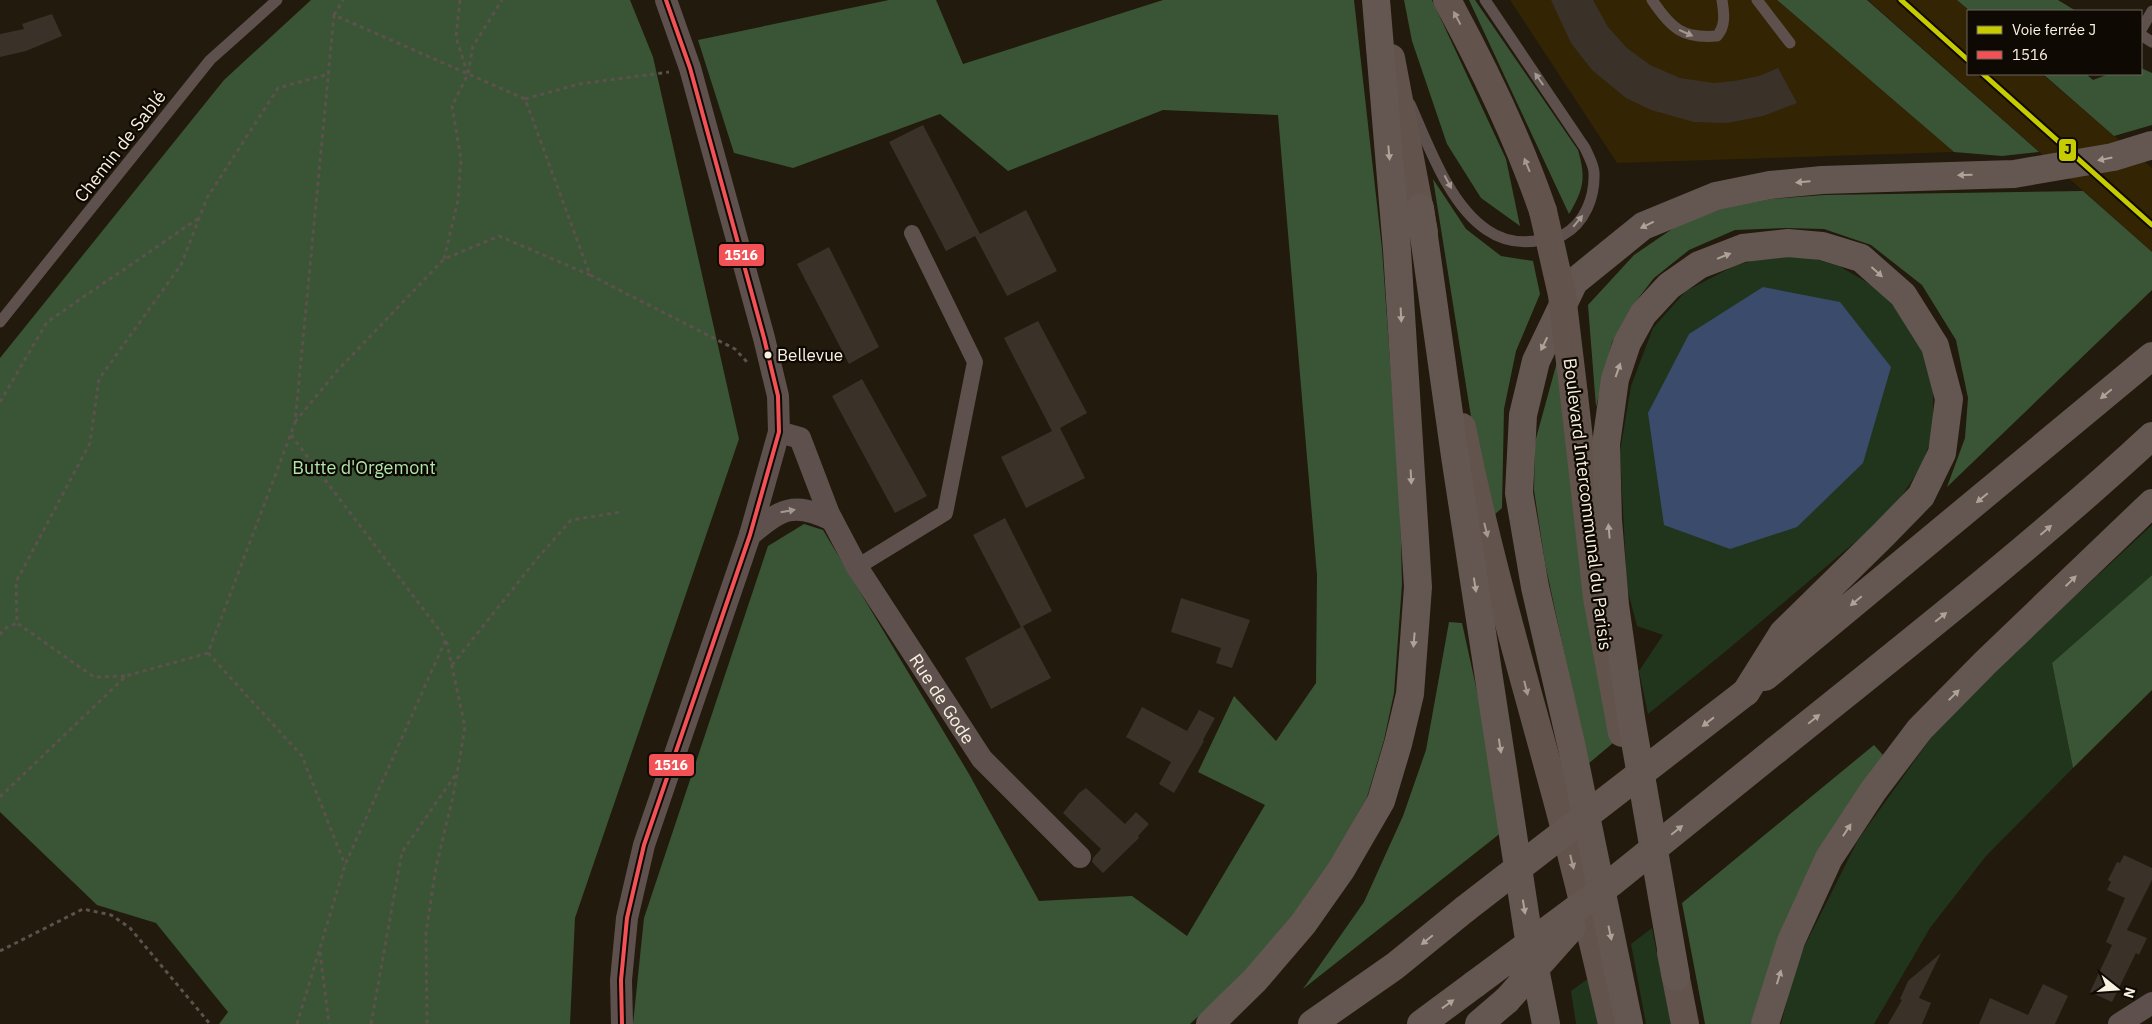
<svg xmlns="http://www.w3.org/2000/svg" width="2152" height="1024" viewBox="0 0 2152 1024" font-family="'IBM Plex Sans',sans-serif">
<rect width="100%" height="100%" fill="#221a0c"/>
<path fill="#332404" d="M1510 0H1777L1954 152 1617 163Z
M1868 0H1957L1970 11H1968V74H2042L2152 168V252Z"/>
<path fill="#21351d" d="M1787 251 1839 266 1882 291 1920 340 1933 383V433L1922 465 1892 511 1726 651 1648 714 1639 671 1663 635 1637 626 1627 588 1620 452 1631 386 1653 328 1686 291 1734 266Z
M2152 525V575L2052 663 2073 768 1986 856 1930 928 1874 1024H1781L1797 961 1858 840 1948 714Z
M1652 928 1671 1024H1646L1631 944Z
M1589 978 1598 1024H1576L1571 991Z"/>
<path fill="#395535" d="M311 0H630L653 57 739 439 575 918 570 1024H219L228 1012 156 923 97 905 0 812V358L224 80Z
M889 0H936L963 64 1163 0H1354L1382 249 1400 500 1402 584 1394 693 1384 740 1367 797 1330 863 1293 919 1245 973 1190 1024H633L644 918 768 546 804 524 823 530 969 774 1039 901 1132 896 1187 936 1265 805 1198 772 1234 696 1276 741 1316 683 1317 575 1278 115 1163 110 1008 171 940 114 793 168 734 153 698 40Z
M1404 0H1432L1506 159 1520 226 1481 198 1447 144 1412 41Z
M1469 0H1475L1578 150C1586 177 1584 189 1569 214Z
M1777 0H1867L2039 152 2002 156 1954 152Z
M1957 0H2058L2076 11H1970Z
M2141 68 2152 73V125L2114 136 2043 74H2086L2093 80 2109 74H2141Z
M1433 179 1466 229 1501 256 1533 261 1540 294 1516 351 1504 409 1502 508 1494 515 1472 423Z
M2083 191 2152 252V290L1947 487 1965 438 1968 398 1956 340 1922 285 1871 245 1824 229 1785 228 1735 230 1689 250 1654 278 1630 309 1612 342 1596 407 1588 305 1634 255 1675 227 1720 209 1771 199 1824 195Z
M1557 362 1613 743 1588 764 1545 563 1534 490 1535 442Z
M2152 575V690L2073 768 2052 663Z
M1449 622 1462 623 1507 828 1303 989 1364 902 1403 816 1426 750Z
M1874 745 1883 755 1821 856 1780 936 1751 1024H1705L1682 903Z"/>
<path fill="#3a4b6c" d="M1763 287 1840 302 1891 367 1863 463 1797 527 1730 549 1664 525 1648 413 1689 334Z"/>
<path fill="#3a3129" d="M1551 0H1593L1608 27 1627 48 1650 65 1680 78 1714 83 1734 81 1759 76 1778 68 1797 103 1763 116 1727 123 1694 122 1651 110 1626 98 1592 70 1571 43Z
M52 14 62 36 26 51 0 57V34L24 29 22 24Z
M923 125 980 234 1026 210 1057 271 1007 296 975 236 946 251 889 142Z
M829 247 879 347 849 364 797 264Z
M1038 321 1087 413 1060 428 1085 478 1026 508 1001 457 1052 431 1004 338Z
M862 379 927 496 895 513 832 396Z
M1005 518 1052 611 1023 626 1051 678 991 709 965 658 1021 627 973 535Z
M1181 598 1250 620 1232 668 1216 663 1221 648 1171 632Z
M1142 707 1187 731 1199 710 1215 718 1203 740 1204 741 1174 793 1159 784 1171 762 1126 737Z
M1086 788 1125 824 1136 812 1149 824 1138 836 1139 838 1103 873 1092 862 1093 858 1101 849 1063 813 1079 793Z
M2124 855 2152 868V880L2127 930 2147 938 2139 955 2136 953 2112 1002 2090 992 2112 945 2106 942 2125 898 2107 890 2111 882 2108 880 2117 862 2120 863Z
M1941 953 1919 998 1931 1003 1922 1024H1888L1902 1000 1900 999 1908 981Z
M2043 984 2068 996 2055 1024H1979L1990 998 2028 1015Z"/>
<g fill="none" stroke-linecap="round" stroke-linejoin="round">
<path stroke="#5c514c" stroke-width="3" stroke-dasharray="4 4" stroke-linecap="butt" d="M460 0 456 37 467 72
M334 15 343 0
M525 99 579 84 669 72
M444 259 458 200 461 159 452 106 468 74 473 46 502 0
M0 402 47 322 199 218
M295 422 337 371 444 259 499 236 590 275
M291 435 446 639
M0 635 4 629 17 623
M208 653 302 756 345 865
M452 665 536 560 571 520 621 512
M125 676 94 677 17 623 16 582 90 443 99 379 181 265 207 198 278 88 329 74
M0 797 126 676 208 653 295 423 334 15 525 99 590 275 735 349 747 362
M0 951 83 909 111 915 130 928 210 1024
M320 952 329 1024
M297 1024 345 865 446 639 465 727 453 797 436 867 426 933 427 1024
M371 1024 402 852 456 774"/>
<path stroke="#5e514d" stroke-width="11" d="M1652 0C1671 28 1682 39 1717 36 1726 26 1724 13 1722 0
M1757 0 1790 43
M2141 30 2152 11
M2141 35 2152 42
M1410 104C1428 144 1449 205 1487 230 1503 241 1522 244 1541 240 1548 238 1557 238 1563 235 1585 223 1595 197 1594 173 1594 165 1588 155 1585 148L1485 0
M0 322 210 60 277 0"/>
<path stroke="#5e514d" stroke-width="16" d="M857 567 945 513 975 362 912 233"/>
<g stroke="#5e514d" stroke-width="22">
<path id="s1" d="M779 432 800 438 829 514 857 567 982 759 1080 857"/>
<path d="M750 535C781 509 793 501 832 520"/>
<path d="M622 1024 621 980 627 918 644 845 750 535 779 432 778 396 764 338 690 68 666 0"/>
<path d="M2119 1024 2152 1003"/>
</g>
<path stroke="#62534c" stroke-width="28" d="M1447 0C1484 68 1518 138 1543 211
M1391 58 1424 232
M1574 395 1597 598 1622 733
M1462 427C1485 544 1519 660 1550 774 1573 857 1593 941 1612 1024
M1671 953 1685 1024"/>
<path stroke="#645650" stroke-width="28" d="M1420 208 1455 456 1528 933 1546 1024
M1765 677 2152 356
M1776 750C1904 647 2032 547 2152 436
M1676 977 1631 718 1615 605 1608 520 1606 444 1615 379 1627 343 1643 314 1669 286 1699 265 1743 248 1788 243 1822 246 1861 258 1903 295 1935 346 1949 399 1942 453 1921 496 1883 535 1783 633 1746 692
M1210 1024 1255 980 1303 924 1341 870 1381 801 1398 744 1410 694 1418 587 1397 250 1376 0
M1312 1024 1395 966 1465 909
M1421 1024 1475 984
M1479 1024 1507 1000
M1629 1024 1572 748 1535 587 1519 493 1523 415 1536 361 1574 282 1643 226 1716 196 1770 185 1822 180 2014 174 2113 157 2152 145
M1765 1024 1791 941 1829 858 1873 791 1920 729 1986 662 2152 503"/>
<path stroke="#62534c" stroke-width="28" d="M1543 211 1562 295 1574 395"/>
<path stroke="#645650" stroke-width="28" d="M1465 909 1746 692
M1475 984 1611 883 1776 750
M1507 1000 1572 927"/>
<defs>
<path id="bus-1" d="M622 1024 621 980 627 918 644 845 750 535 779 432 778 396 764 338 690 68 666 0"/>
</defs>
<use href="#bus-1" stroke="#0e0902" stroke-width="8"/>
<use href="#bus-1" stroke="#f25256" stroke-width="4"/>
<defs>
<path id="rail-1" d="M1901 0 1968 60
M1983 74 2152 225"/>
</defs>
<use href="#rail-1" stroke="#0e0902" stroke-width="9"/>
<use href="#rail-1" stroke="#c6cc00" stroke-width="5"/>
</g>
<defs><path id="oneway-solid" d="M-6-.8H1V-3.2L6.5 0L1 3.2V.8H-6Z" transform="scale(1.25)"/></defs>
<g fill="#a69a8f">
<use href="#oneway-solid" transform="translate(1457 18) rotate(-118)"/>
<use href="#oneway-solid" transform="translate(1527 165) rotate(-112)"/>
<use href="#oneway-solid" transform="translate(1486 530) rotate(76)"/>
<use href="#oneway-solid" transform="translate(1526 688) rotate(76)"/>
<use href="#oneway-solid" transform="translate(1572 862) rotate(76)"/>
</g>
<g fill="#a39990">
<use href="#oneway-solid" transform="translate(1686 33) rotate(24)"/>
<use href="#oneway-solid" transform="translate(1539 79) rotate(-125)"/>
<use href="#oneway-solid" transform="translate(1448 182) rotate(62)"/>
<use href="#oneway-solid" transform="translate(1578 221) rotate(-50)"/>
<use href="#oneway-solid" transform="translate(788 511) rotate(-10)"/>
</g>
<g fill="#aea398">
<use href="#oneway-solid" transform="translate(1389 153) rotate(85)"/>
<use href="#oneway-solid" transform="translate(2105 159) rotate(169)"/>
<use href="#oneway-solid" transform="translate(1965 175) rotate(178)"/>
<use href="#oneway-solid" transform="translate(1803 182) rotate(175)"/>
<use href="#oneway-solid" transform="translate(1647 225) rotate(154)"/>
<use href="#oneway-solid" transform="translate(1724 256) rotate(-22)"/>
<use href="#oneway-solid" transform="translate(1877 272) rotate(42)"/>
<use href="#oneway-solid" transform="translate(1401 315) rotate(87)"/>
<use href="#oneway-solid" transform="translate(1544 344) rotate(116)"/>
<use href="#oneway-solid" transform="translate(1618 370) rotate(-71)"/>
<use href="#oneway-solid" transform="translate(2106 394) rotate(140)"/>
<use href="#oneway-solid" transform="translate(1411 477) rotate(87)"/>
<use href="#oneway-solid" transform="translate(1982 498) rotate(140)"/>
<use href="#oneway-solid" transform="translate(2046 530) rotate(-41)"/>
<use href="#oneway-solid" transform="translate(1609 531) rotate(-95)"/>
<use href="#oneway-solid" transform="translate(2071 581) rotate(-44)"/>
<use href="#oneway-solid" transform="translate(1475 585) rotate(81)"/>
<use href="#oneway-solid" transform="translate(1856 601) rotate(140)"/>
<use href="#oneway-solid" transform="translate(1941 617) rotate(-39)"/>
<use href="#oneway-solid" transform="translate(1414 640) rotate(95)"/>
<use href="#oneway-solid" transform="translate(1954 695) rotate(-45)"/>
<use href="#oneway-solid" transform="translate(1814 719) rotate(-39)"/>
<use href="#oneway-solid" transform="translate(1708 722) rotate(142)"/>
<use href="#oneway-solid" transform="translate(1500 746) rotate(81)"/>
<use href="#oneway-solid" transform="translate(1677 830) rotate(-39)"/>
<use href="#oneway-solid" transform="translate(1847 830) rotate(-57)"/>
<use href="#oneway-solid" transform="translate(1524 907) rotate(81)"/>
<use href="#oneway-solid" transform="translate(1610 933) rotate(78)"/>
<use href="#oneway-solid" transform="translate(1427 940) rotate(141)"/>
<use href="#oneway-solid" transform="translate(1779 977) rotate(-73)"/>
<use href="#oneway-solid" transform="translate(1448 1004) rotate(-36)"/>
</g>
<circle fill="#f8f0e1" stroke="#0e0902" stroke-width="2" cx="768" cy="355" r="4.5"/>
<g text-anchor="middle" dominant-baseline="central" stroke-width="4.5" stroke-linejoin="round" paint-order="stroke">
<g font-size="17" fill="#f8f0e1" stroke="#0e0902" text-anchor="start">
<text x="777" y="355">Bellevue</text>
</g>
<g font-size="18" fill="#f8f0e1" stroke="#0e0902">
<text transform="translate(120 146) rotate(-52)">Chemin de Sablé</text>
<text transform="translate(1588 504) rotate(83)">Boulevard Intercommunal du Parisis</text>
<text stroke="none"><textPath href="#s1" startOffset="320">Rue de Gode</textPath></text>
</g>
<g font-size="18" fill="#ade4a9" stroke="#0e0902">
<text x="364" y="467">Butte d'Orgemont</text>
</g>
</g>
<g stroke="#0e0902" stroke-width="2">
<rect x="2058" y="138" width="19" height="24" rx="5" fill="#c6cc00"/>
<rect x="718" y="243" width="47" height="24" rx="5" fill="#f25256"/>
<rect x="648" y="753" width="47" height="24" rx="5" fill="#f25256"/>
</g>
<g font-size="14" text-anchor="middle" font-weight="bold" fill="#fff">
<text x="741" y="260">1516</text>
<text x="671" y="770">1516</text>
</g>
<g font-size="14" text-anchor="middle" font-weight="bold" fill="#111">
<text x="2068" y="154">J</text>
</g>
<rect x="1967" y="10" width="175" height="65" fill="#0e0902" stroke="#6c655b"/>
<rect x="1977" y="26" width="25" height="8" fill="#c6cc00" stroke="#6c655b"/>
<text x="2012" y="35" font-size="15" fill="#f8f0e1">Voie ferrée J</text>
<rect x="1977" y="51" width="25" height="8" fill="#f25256" stroke="#6c655b"/>
<text x="2012" y="60" font-size="15" fill="#f8f0e1">1516</text>
<g transform="translate(2117 989) rotate(107)" stroke="#0e0902" stroke-width="4" paint-order="stroke">
<path d="M0-4L9 19L0 12L-9 19Z" fill="#f8f0e1"/>
<text y="-8" font-size="14" font-weight="bold" text-anchor="middle" fill="#f8f0e1">N</text>
</g>
</svg>
